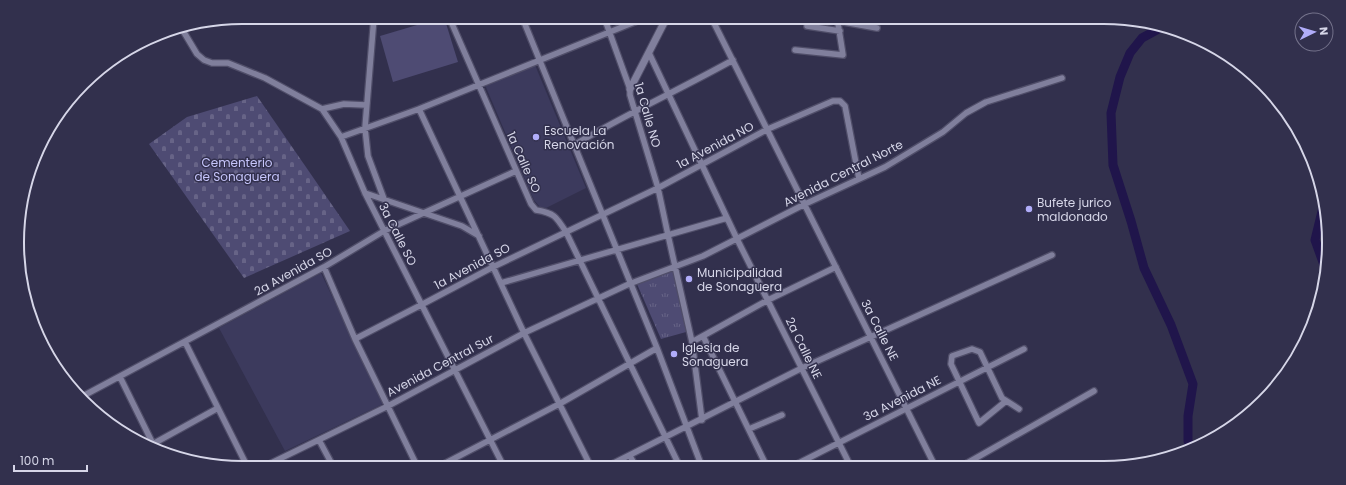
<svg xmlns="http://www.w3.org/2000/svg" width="1346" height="485" viewBox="0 0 1346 485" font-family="Poppins,sans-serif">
<defs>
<pattern id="cemetery-stones" width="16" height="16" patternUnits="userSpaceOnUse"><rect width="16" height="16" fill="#4e4b73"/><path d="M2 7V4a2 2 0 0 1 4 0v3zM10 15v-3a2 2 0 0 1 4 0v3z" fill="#676487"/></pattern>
<pattern id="park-tufts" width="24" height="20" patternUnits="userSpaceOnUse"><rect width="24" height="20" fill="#4e4b73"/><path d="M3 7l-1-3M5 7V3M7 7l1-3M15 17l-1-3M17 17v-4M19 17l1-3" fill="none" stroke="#676487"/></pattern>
</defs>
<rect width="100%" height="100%" fill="#32304d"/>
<path fill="#3c3a5d" d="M535 65 586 188 546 208 540 207 534 200 485 85Z
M321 273 383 404 285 451 219 328Z"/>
<path fill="url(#cemetery-stones)" d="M257 96 350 231 244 278 149 144 187 117Z"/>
<path fill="url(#park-tufts)" d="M673 271 686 332 661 339 637 284Z"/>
<path fill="#4e4b73" d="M444 17 458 62 393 82 380 36Z"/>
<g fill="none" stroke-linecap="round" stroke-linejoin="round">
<path stroke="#20154b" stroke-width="9" d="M1164 26 1142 38 1130 53 1120 77 1111 113 1113 165 1131 221 1144 268 1171 325 1193 384 1188 416V441L1191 449
M1324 265 1315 240 1324 203"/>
<defs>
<path id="minor" d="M374 17 365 128 368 156 384 199
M449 17 531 204 536 210C554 213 556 216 566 232L680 467
M522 17 657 348 702 467
M604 17 630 89V95L658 188 668 235 692 342 702 420
M711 17 935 466
M838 21 877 28
M807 26 840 31
M182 29 197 54 204 60 212 63H228L265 78 322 109 341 137 365 193 504 467
M795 50 843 55 837 17
M649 53 737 239 851 467
M322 109 344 104 366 105
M419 109 524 333 591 467
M341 137 419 109 647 17
M574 145C626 114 681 89 733 60
M365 193 462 226 479 236
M324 267 355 339 418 468
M501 283 727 218
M703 336 767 467
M355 339 421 305 493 267 658 188 768 129 833 101H840L845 106 859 179
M185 342 248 468
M692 342 768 300 836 267
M120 377 154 446
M83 396 324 267 384 231 516 171
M1006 401 979 423 951 364 952 356 972 349 980 352 1002 398 1019 409
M749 429 782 415
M319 440 334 468
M151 445 218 408
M630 456 636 467
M962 466 1094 391
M606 467 802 368 1052 255
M791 467 1024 349
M261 468 388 406 524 333 629 284 703 256 805 204 885 167 943 132 966 113 986 102 1062 78
M436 468 561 403 657 348"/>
<path id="tertiary" d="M630 89 667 17"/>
</defs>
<use href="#minor" stroke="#504e69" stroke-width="8"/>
<use href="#tertiary" stroke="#504e69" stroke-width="9"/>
<use href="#minor" stroke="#807f9c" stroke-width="5.5"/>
<use href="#tertiary" stroke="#807f9c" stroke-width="7"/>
</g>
<g fill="#b1adfa" stroke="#32304d" stroke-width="1.5">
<circle cx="536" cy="137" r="4"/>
<circle cx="1029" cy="209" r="4"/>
<circle cx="689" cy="279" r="4"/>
<circle cx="674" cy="354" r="4"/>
</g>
<g text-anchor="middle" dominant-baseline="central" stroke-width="3" stroke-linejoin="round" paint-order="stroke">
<g font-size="12" fill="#d6d6e8" stroke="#32304d">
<text transform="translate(648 115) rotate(74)">1a Calle NO</text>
<text transform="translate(715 145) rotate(-28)">1a Avenida NO</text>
<text transform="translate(524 162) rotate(66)">1a Calle SO</text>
<text transform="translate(843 173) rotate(-27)">Avenida Central Norte</text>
<text transform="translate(398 234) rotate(63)">3a Calle SO</text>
<text transform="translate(472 266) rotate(-28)">1a Avenida SO</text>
<text transform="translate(293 271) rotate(-29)">2a Avenida SO</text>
<text transform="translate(880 330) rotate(63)">3a Calle NE</text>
<text transform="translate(804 348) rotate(64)">2a Calle NE</text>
<text transform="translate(440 365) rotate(-28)">Avenida Central Sur</text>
<text transform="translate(902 398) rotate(-27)">3a Avenida NE</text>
</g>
<g font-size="12" fill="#d6d6e8" stroke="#32304d" text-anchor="start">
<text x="544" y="130">Escuela La<tspan x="544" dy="14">Renovación</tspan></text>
<text x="1037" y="202">Bufete jurico<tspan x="1037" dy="14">maldonado</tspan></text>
<text x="697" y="272">Municipalidad<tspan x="697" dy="14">de Sonaguera</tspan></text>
<text x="682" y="347">Iglesia de<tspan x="682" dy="14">Sonaguera</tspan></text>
</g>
<g font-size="12" fill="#c6c5fb" stroke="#32304d">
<text x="237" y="162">Cementerio<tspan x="237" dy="14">de Sonaguera</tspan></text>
</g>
</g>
<path d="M0 0H1346V485H0ZM242 24H1104A218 218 0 0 1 1322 242V243A218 218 0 0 1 1104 461H242A218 218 0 0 1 24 243V242A218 218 0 0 1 242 24Z" fill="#32304d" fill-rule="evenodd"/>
<path fill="none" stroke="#d6d6e8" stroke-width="2" d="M242 24H1104A218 218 0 0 1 1322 242V243A218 218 0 0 1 1104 461H242A218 218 0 0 1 24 243V242A218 218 0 0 1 242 24Z"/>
<g transform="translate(1314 32) rotate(85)"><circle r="19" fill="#32304d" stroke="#74728b"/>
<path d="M0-3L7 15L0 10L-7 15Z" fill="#b1adfa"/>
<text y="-6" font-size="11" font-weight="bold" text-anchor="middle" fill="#d6d6e8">N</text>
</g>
<path d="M14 465v6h73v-6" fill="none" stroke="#d6d6e8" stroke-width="2"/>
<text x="20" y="465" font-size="12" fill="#d6d6e8" stroke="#32304d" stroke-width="3" paint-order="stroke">100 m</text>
</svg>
